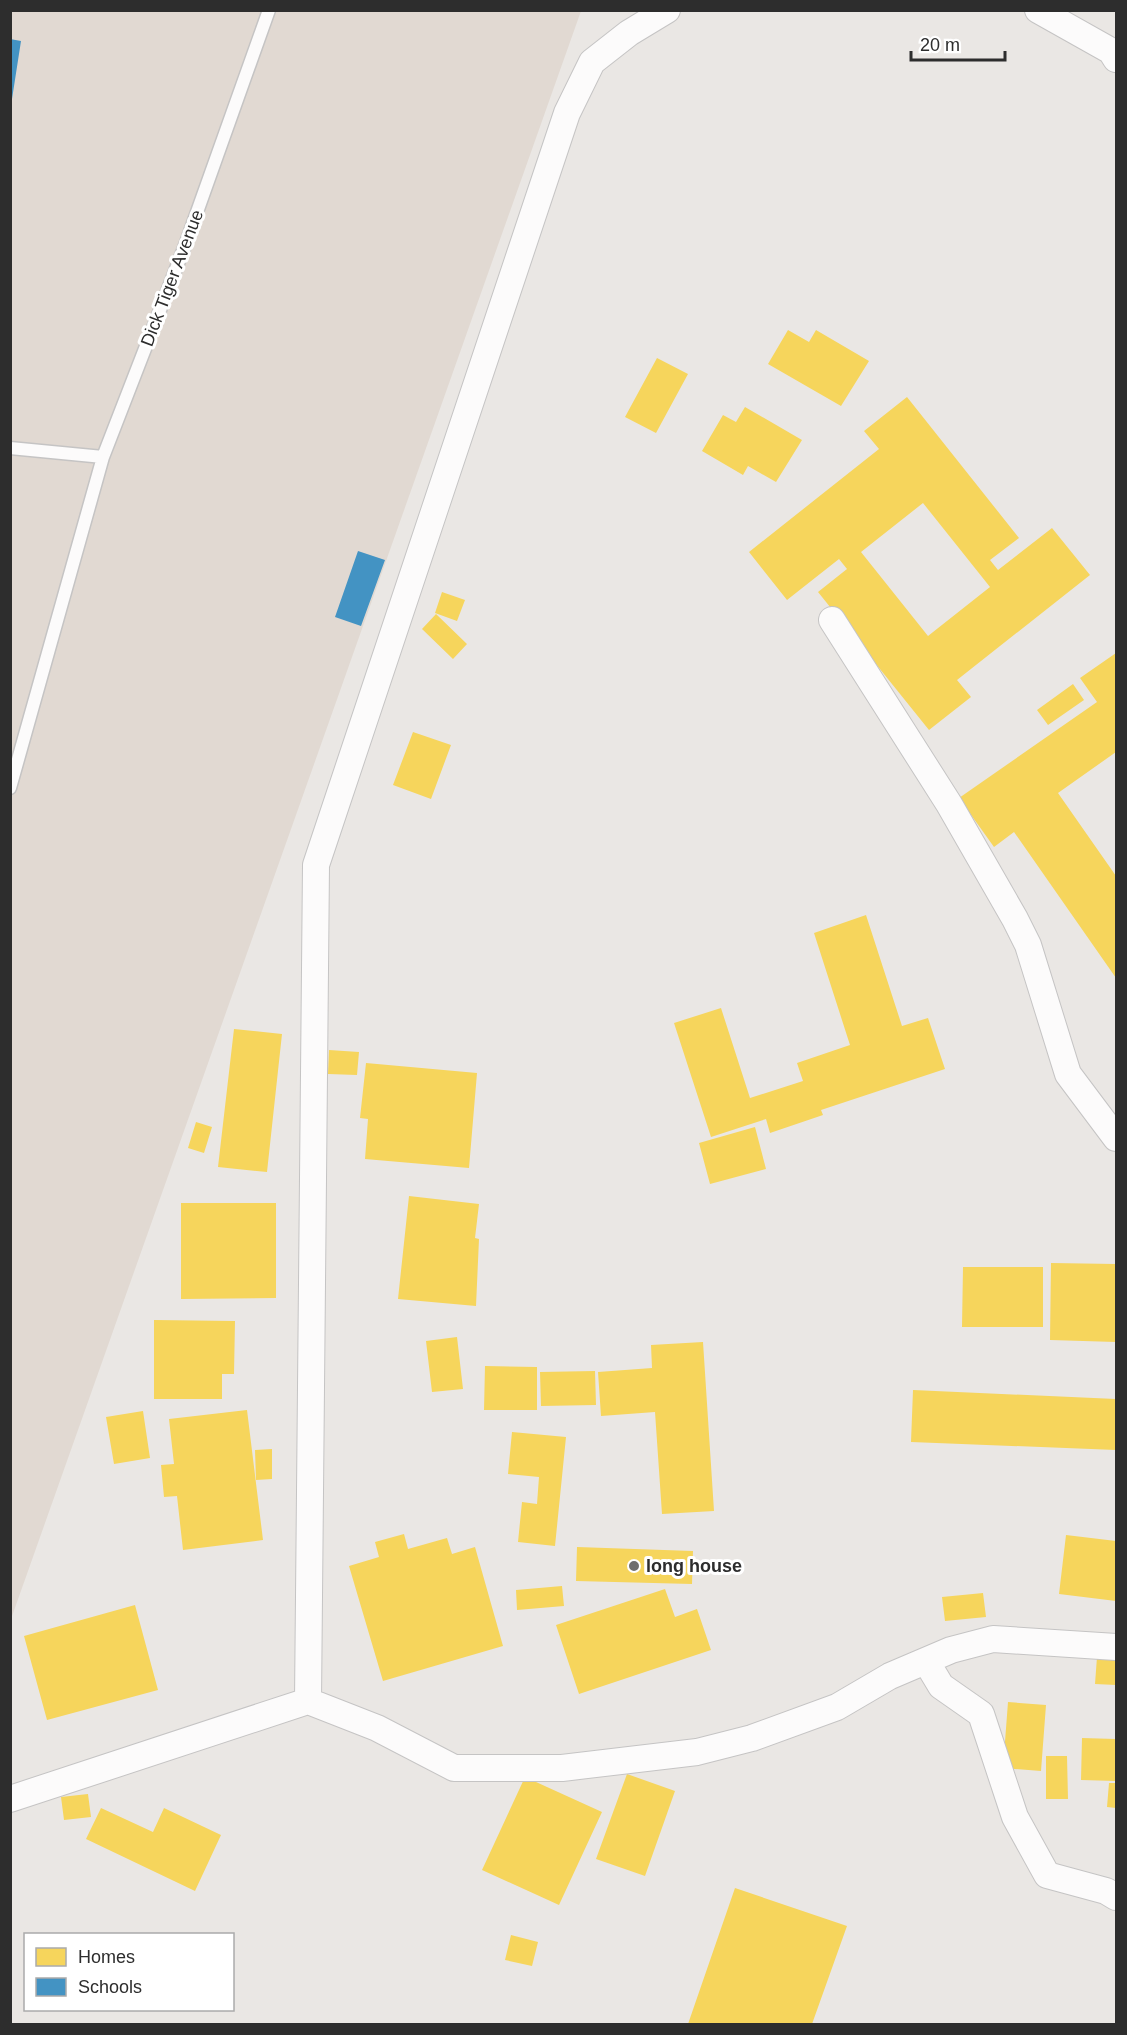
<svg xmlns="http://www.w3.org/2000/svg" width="1127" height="2035" viewBox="0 0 1127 2035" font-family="Arial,sans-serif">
<rect width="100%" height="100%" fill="#eae7e4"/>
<path fill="#e1d9d2" d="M11 11H581L11 1619Z"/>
<path fill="#f6d55c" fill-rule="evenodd" d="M788 330 809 342 816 330 869 361 841 406 768 364Z
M657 358 688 374 656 433 625 417Z
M907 397 1019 538 990 560 998 570 1052 528 1090 575 957 680 971 697 929 730 818 592 847 569 839 559 787 600 749 552 879 449 864 431ZM923 503 990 587 928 636 861 552Z
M745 407 802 440 776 482 748 466 743 475 702 451 723 415 736 422Z
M442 592 465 600 457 621 435 613Z
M436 614 467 644 453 659 422 629Z
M1116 653V752L1058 793 1116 876V978L1014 832 994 847 959 798 1097 702 1080 678Z
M1073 684 1084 700 1048 725 1037 710Z
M413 732 451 745 431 799 393 785Z
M866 915 902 1026 928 1018 945 1069 821 1110 823 1115 770 1133 766 1119 711 1137 674 1023 721 1008 750 1098 803 1081 797 1063 850 1045 814 933Z
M234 1029 282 1034 267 1172 218 1167Z
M329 1050 359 1052 357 1075 328 1074Z
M366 1063 477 1073 469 1168 365 1159 368 1119 360 1118Z
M196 1122 212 1127 204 1153 188 1148Z
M755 1127 766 1169 710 1184 699 1143Z
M409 1196 479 1204 475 1238 479 1239 476 1306 398 1299Z
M181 1203H276V1298L181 1299Z
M1051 1263 1116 1264V1342L1050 1340Z
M963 1267H1043V1327H962Z
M154 1320 235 1321 234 1374H222V1399H154Z
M457 1337 463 1389 432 1392 426 1341Z
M703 1342 714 1511 662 1514 655 1412 601 1416 598 1372 652 1368 651 1345Z
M485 1366 537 1367V1410H484Z
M595 1371 596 1405 541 1406 540 1372Z
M913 1390 1116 1399V1450L911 1442Z
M247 1410 263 1540 183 1550 177 1496 164 1497 161 1465 174 1464 169 1419Z
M143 1411 150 1458 114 1464 106 1417Z
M512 1432 566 1437 555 1546 518 1542 522 1502 537 1504 539 1477 508 1474Z
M272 1449V1479L256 1480 255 1450Z
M404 1534 408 1549 447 1538 452 1554 475 1547 503 1646 383 1681 349 1566 379 1557 375 1542Z
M1066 1535 1116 1541V1601L1059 1594Z
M577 1547 693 1551 692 1584 576 1581Z
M562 1586 564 1606 517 1610 516 1590Z
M665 1589 675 1617 697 1609 711 1650 579 1694 556 1625Z
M983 1593 986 1617 945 1621 942 1597Z
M135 1605 158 1690 47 1720 24 1636Z
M1097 1657 1116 1658V1685L1095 1684Z
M1008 1702 1046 1705 1041 1771 1003 1768Z
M1082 1738 1116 1739V1781L1081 1780Z
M1046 1756H1067L1068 1799H1046Z
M627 1774 675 1791 645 1876 596 1859Z
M525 1777 602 1812 559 1905 482 1870Z
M1109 1783H1116V1808L1107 1807Z
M88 1794 91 1817 64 1820 61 1797Z
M101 1808 153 1832 164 1808 221 1835 195 1891 86 1839Z
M735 1888 847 1926 812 2024H688Z
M511 1935 538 1942 532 1966 505 1960Z"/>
<path fill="#4393c3" d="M10 39 21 41 12 99H10Z
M358 551 385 560 361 626 335 617Z"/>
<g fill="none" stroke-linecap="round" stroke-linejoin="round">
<defs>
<path id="lane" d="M10 448 103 457 186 243 269 10
M10 788 103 457"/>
<path id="street" d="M1038 10 1111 51 1116 59
M832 620 949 804 1015 919 1028 945 1068 1074 1116 1138
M926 1661 941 1686 981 1714 1015 1817 1047 1875 1106 1891 1116 1897
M308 1701 316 865 567 113 592 62 629 33 667 10
M10 1799 308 1701 377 1728 454 1768H562L697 1752 752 1738 837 1707 890 1676 951 1650 993 1639 1116 1647"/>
</defs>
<use href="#lane" stroke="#c5c4c4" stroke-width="15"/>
<use href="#street" stroke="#c5c4c4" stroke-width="28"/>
<use href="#lane" stroke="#fcfbfb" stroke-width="12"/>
<use href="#street" stroke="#fcfbfb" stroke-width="26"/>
</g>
<circle fill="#6f6e6d" stroke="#fff" stroke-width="2" cx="634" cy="1566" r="6"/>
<g text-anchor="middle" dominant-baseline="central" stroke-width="6" stroke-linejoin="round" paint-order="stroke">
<g font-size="18" fill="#2d2d2d" stroke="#fff">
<text transform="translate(172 278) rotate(-69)">Dick Tiger Avenue</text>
</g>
<g font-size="18" font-weight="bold" fill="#2d2d2d" stroke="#fff" text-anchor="start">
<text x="646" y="1566">long house</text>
</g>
</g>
<rect width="1127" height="2035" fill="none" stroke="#2d2d2d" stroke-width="24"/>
<rect x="24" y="1933" width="210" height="78" fill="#ffffff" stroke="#ababab" stroke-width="1.5"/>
<rect x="36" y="1948" width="30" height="18" fill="#f6d55c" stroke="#ababab" stroke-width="1.5"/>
<text x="78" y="1963" font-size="18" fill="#2d2d2d">Homes</text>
<rect x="36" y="1978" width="30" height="18" fill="#4393c3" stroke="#ababab" stroke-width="1.5"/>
<text x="78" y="1993" font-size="18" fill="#2d2d2d">Schools</text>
<path d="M911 51v9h94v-9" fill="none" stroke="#2d2d2d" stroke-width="3"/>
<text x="920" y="51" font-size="18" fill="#2d2d2d" stroke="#ffffff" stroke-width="4.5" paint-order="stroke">20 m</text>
</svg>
